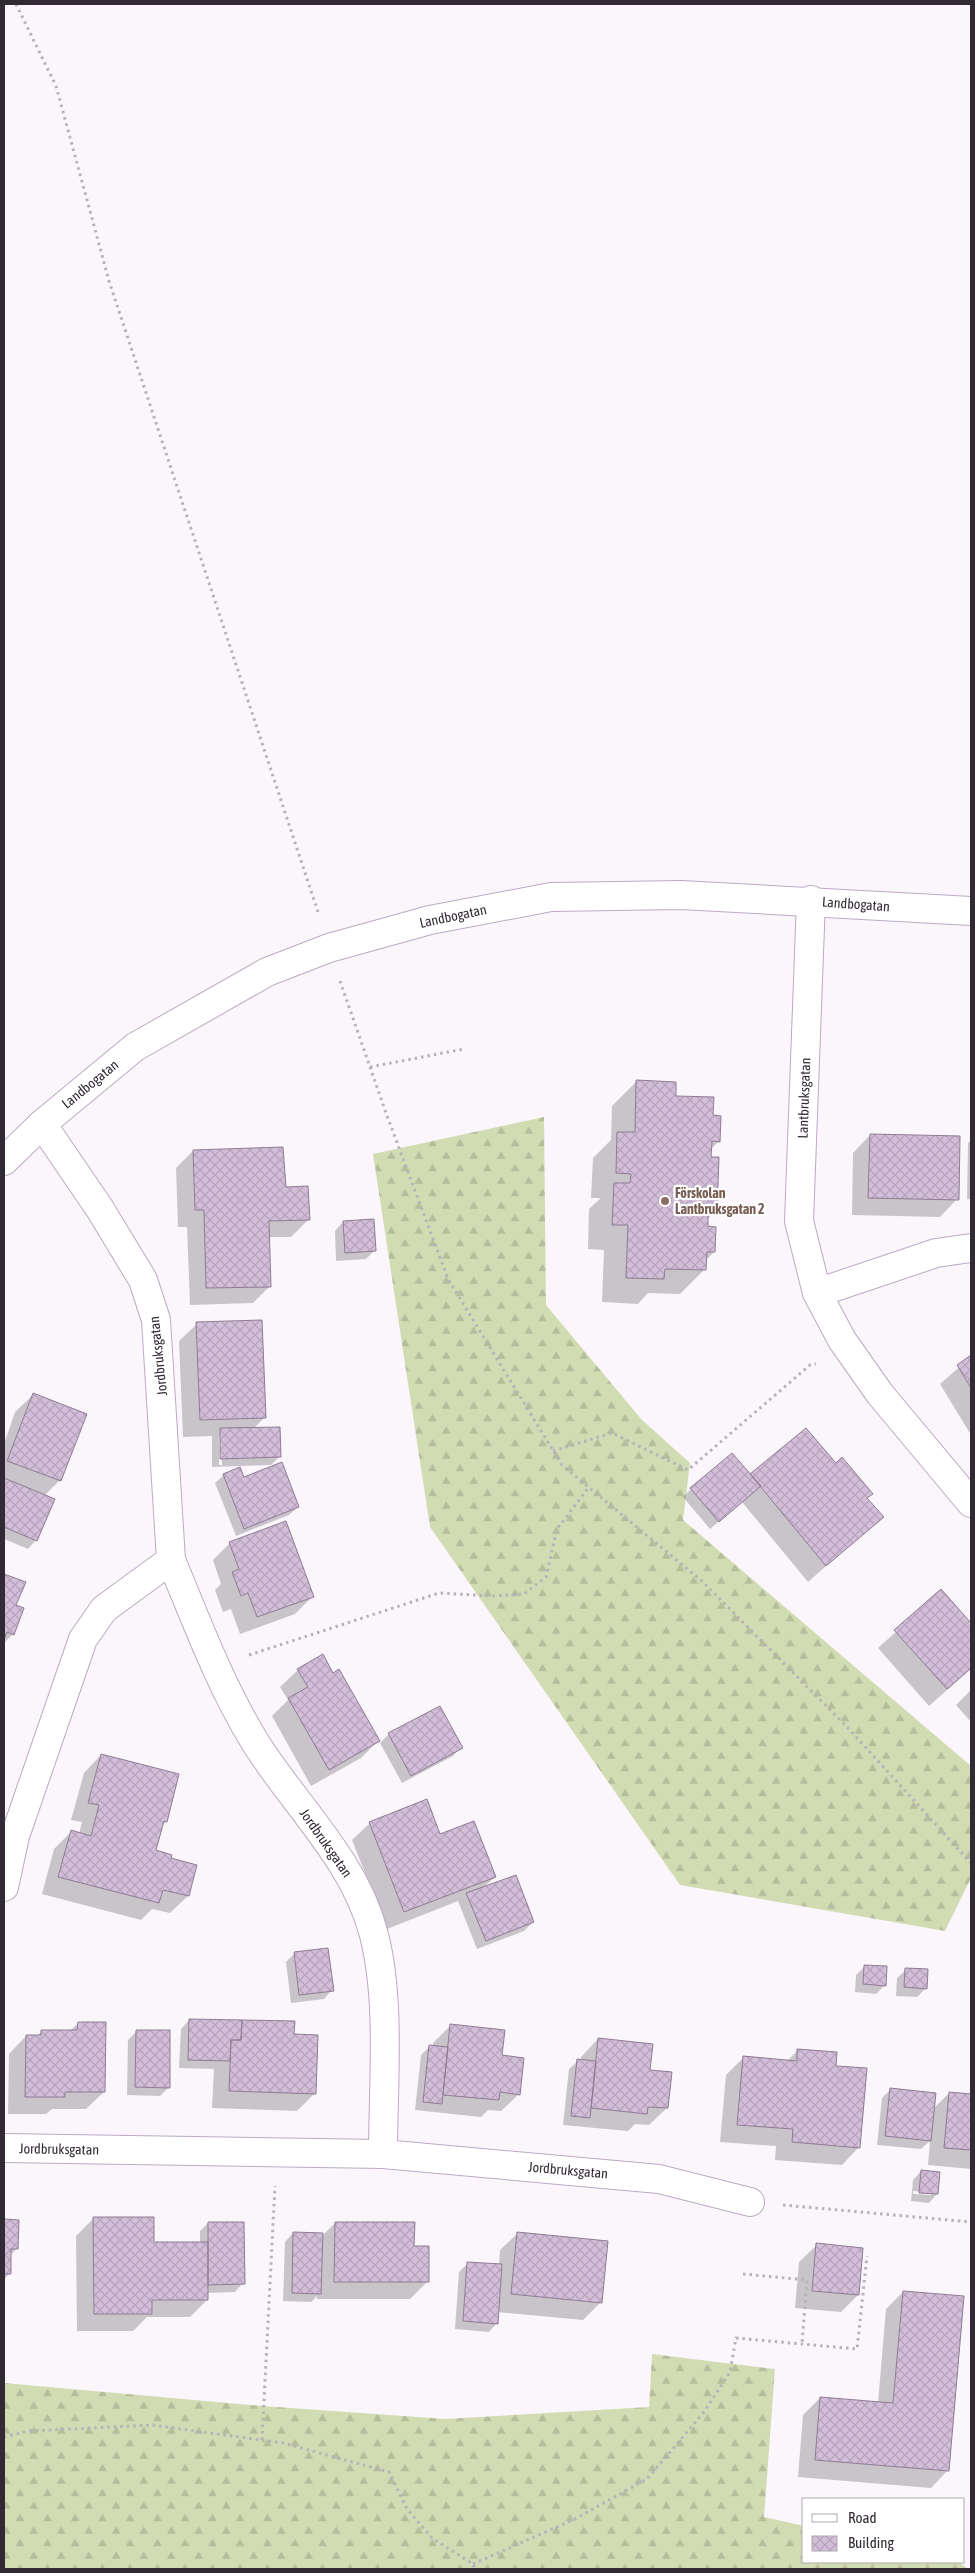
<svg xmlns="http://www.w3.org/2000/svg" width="975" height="2573" viewBox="0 0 975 2573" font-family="'Asap Condensed',sans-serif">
<defs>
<pattern id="forest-firs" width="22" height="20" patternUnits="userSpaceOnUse" patternTransform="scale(1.25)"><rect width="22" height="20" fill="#d2dcb3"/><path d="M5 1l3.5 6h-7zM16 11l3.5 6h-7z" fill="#b5bd9b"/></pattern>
<pattern id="building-cross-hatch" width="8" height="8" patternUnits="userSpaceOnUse" patternTransform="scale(1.25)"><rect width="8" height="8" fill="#d3bed9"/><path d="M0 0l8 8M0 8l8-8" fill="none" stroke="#b6a3bb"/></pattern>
</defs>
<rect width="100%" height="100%" fill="#fbf6fc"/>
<path fill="url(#forest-firs)" d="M544 1117 546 1305 642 1420 690 1463 683 1520 971 1766V1878L945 1931 680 1885 430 1527 373 1154Z
M652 2354 775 2369 764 2517 804 2526V2562H959L968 2569H4V2383L263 2406 446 2419 649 2407Z"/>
<path fill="#0003" fill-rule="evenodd" d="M637 1081 712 1116 719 1141 710 1150 715 1211 707 1220 706 1227 714 1252 705 1261V1269L680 1294 648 1293 638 1304 602 1302 604 1250 588 1249 589 1209 601 1198H591L593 1158 611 1140 612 1106Z
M870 1135 957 1199 940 1217 852 1215 853 1153Z
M971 1140V1199H967L968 1143Z
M193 1151 285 1188 309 1219 291 1237H268L270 1286 253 1303 190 1305 187 1227H178L176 1168Z
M343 1222 375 1250 366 1259 336 1261 335 1231Z
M197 1324 264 1418 254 1428 279 1457 271 1465 212 1467V1436L183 1437 179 1341ZM219 1436H221L222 1465H219Z
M971 1357V1435L940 1384Z
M33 1395 60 1480 44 1496 36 1540 28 1549 4 1539V1444L15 1412Z
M224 1475 244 1478 298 1507 289 1515 236 1536 215 1483Z
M750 1476 866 1498 882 1517 808 1582 742 1502 710 1529 683 1497 691 1489Z
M230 1543 312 1597 295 1614 240 1634 231 1609 223 1612 215 1590 221 1584 213 1560Z
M4 1575 24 1583 15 1606 13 1634 4 1643Z
M941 1591 971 1625V1669L929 1706 878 1648Z
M298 1670 333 1674 378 1741 361 1758 311 1786 272 1716 288 1700 280 1687Z
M971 1690V1722L956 1705Z
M389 1734 461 1747 453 1756 402 1783 380 1743Z
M101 1755 178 1775 166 1822 161 1826 154 1851 170 1859 196 1865 188 1896 170 1913 152 1909 141 1920 42 1894 54 1849 71 1832 79 1834 82 1822 71 1820 84 1773Z
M370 1823 439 1835 495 1877 483 1888 533 1922 524 1931 477 1949 458 1901 387 1929 352 1840Z
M294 1954 332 1990 324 1999 291 2003 286 1962Z
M865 1966 885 1985 876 1994 855 1992 856 1975Z
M906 1970 926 1988 917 1997 896 1996 897 1978Z
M189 2020 293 2035 315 2093 297 2111 212 2108 214 2069 179 2068 181 2029Z
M78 2023 104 2092 86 2109H52L46 2114H8L9 2054 26 2036 36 2037 42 2031H70Z
M450 2026 501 2056 519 2094 501 2111 488 2110 481 2117 415 2110 421 2055 430 2046H433V2043Z
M137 2031 169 2087 160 2096 127 2095 128 2040Z
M598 2039 649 2071 667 2108 649 2125 635 2124 628 2131 563 2125 569 2069 578 2061H581V2057Z
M798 2050 835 2067 859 2147 842 2165 775 2160 776 2146 720 2142 726 2075 743 2058 787 2061Z
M891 2089 933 2109 949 2093 971 2095V2169L928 2165 930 2141 921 2149 877 2145 882 2098Z
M921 2171 937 2194 929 2203 911 2201 913 2180ZM913 2191 931 2193V2195L913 2194Z
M94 2218 153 2243H200V2231L208 2223 243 2283 235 2292 207 2293V2300L190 2317H147L133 2331H77L76 2236Z
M4 2221H17V2248L10 2256V2273L4 2279Z
M335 2223 413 2247 428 2281 410 2299H317V2296L311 2302 283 2301 285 2242 293 2233 321 2237Z
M518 2233 601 2302 583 2320 498 2312 497 2323 489 2332 455 2329 459 2272 468 2263 499 2265 500 2250Z
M817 2245 858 2295 841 2312 795 2308 799 2262Z
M903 2292 948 2470 931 2488 798 2477 803 2415 820 2398 878 2403 886 2309Z"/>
<path fill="url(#building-cross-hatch)" stroke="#8f7c94" d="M636 1080 676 1082V1096L714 1097 713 1115 721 1116 720 1142 712 1141 711 1157H719L717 1212 708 1211V1226L716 1227 715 1252H707L706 1270 665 1269 664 1279 626 1278 628 1225H612L614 1183H630L631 1174 616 1173 617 1132H635Z
M870 1134 960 1136 959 1200 868 1198Z
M283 1147 286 1187 308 1186 310 1220 269 1221 271 1287 206 1288 204 1210H195L193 1150Z
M374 1219 376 1251 345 1253 343 1221Z
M262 1320 266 1418 200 1420 196 1322Z
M971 1355V1388L957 1365Z
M33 1393 87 1414 61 1481 7 1461Z
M280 1427 281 1457 220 1459V1428Z
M806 1428 836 1463 842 1457 873 1494 867 1498 884 1517 826 1566 750 1474Z
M732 1453 761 1486 719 1522 690 1488Z
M282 1462 299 1507 244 1529 223 1474 240 1467 244 1477Z
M4 1478 55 1499 37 1541 4 1527Z
M286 1521 314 1597 257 1617 248 1593 241 1596 232 1572 239 1569 229 1542Z
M4 1574 26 1582 16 1605 24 1608 14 1635 7 1632 4 1640Z
M941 1589 971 1623V1668L947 1689 894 1630Z
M323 1654 333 1673 339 1669 380 1741 329 1770 288 1698 308 1687 297 1669Z
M440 1706 463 1748 411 1776 388 1733Z
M101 1754 179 1774 167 1822 164 1821 156 1850 172 1855 171 1858 197 1865 189 1896 163 1890 159 1903 58 1877 71 1830 91 1836 99 1805 88 1803Z
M427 1799 440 1834 474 1821 496 1877 404 1912 369 1822Z
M516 1875 534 1922 486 1941 466 1893Z
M328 1948 334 1991 299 1995 294 1952Z
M864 1965 887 1966 886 1986 863 1984Z
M905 1968 928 1969 927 1989 904 1987Z
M189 2019 242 2020 241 2040H231L230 2061 188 2060Z
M242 2020 295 2021 294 2034 318 2035 316 2094 229 2091 231 2040H241Z
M78 2022H106L105 2092H65V2097H25L26 2035H41V2030H77Z
M450 2024 505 2030 502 2055 524 2058 520 2095 500 2092 499 2100 443 2095Z
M136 2030H170V2088L135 2087Z
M598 2038 653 2044 650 2070 672 2072 668 2108 648 2107 647 2114 591 2108Z
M429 2045 448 2047 442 2104 423 2102Z
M797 2049 837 2052 836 2066 867 2068 860 2148 792 2142 793 2129 737 2125 743 2056 797 2061Z
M577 2059 596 2061 590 2118 571 2116Z
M890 2088 936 2093 931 2141 885 2136Z
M949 2092 971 2094V2150L944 2148Z
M921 2170 940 2172 938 2194 919 2193Z
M93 2217H154V2242H208V2300H152V2314H94Z
M4 2219 19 2220 18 2249H11V2274H4Z
M208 2222H244L245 2284 208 2285Z
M335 2222H415L414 2246H429V2282H334Z
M293 2232 323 2233 321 2294 292 2293Z
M517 2232 608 2241 602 2303 511 2294Z
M816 2243 863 2248 859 2295 812 2291Z
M467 2262 502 2264 498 2324 463 2321Z
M903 2291 964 2296 949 2471 815 2460 820 2397 893 2403Z"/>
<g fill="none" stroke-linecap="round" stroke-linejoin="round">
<defs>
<path id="street" d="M811 900 799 1221 817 1293 842 1340 880 1394 971 1503
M817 1293 936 1253 971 1248
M171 1560C197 1622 220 1685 255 1742 295 1806 355 1860 374 1935 391 2001 383 2085 383 2154
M4 1887 15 1836 83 1639 104 1609 171 1560 156 1320 143 1280 100 1209 42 1124
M4 2148 383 2154 659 2179 750 2202"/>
<path id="secondary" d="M4 1161 42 1124 135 1047 267 972 329 948 430 920 551 897 681 895 971 911"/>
</defs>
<use href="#street" stroke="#bda9c3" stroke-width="30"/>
<use href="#secondary" stroke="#bda9c3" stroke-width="30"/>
<path stroke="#b7b1b9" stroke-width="3" stroke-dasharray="2.5 4" stroke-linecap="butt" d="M16 4 56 86 109 281 319 915
M340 981 386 1113 448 1279 562 1465 703 1582 847 1727 971 1863
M370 1067 464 1049
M553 1451 612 1433 688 1470 810 1365 816 1364
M249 1655 439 1593 492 1596 524 1594 546 1577 557 1529 589 1487
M783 2205 971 2222
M743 2274 807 2280 802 2344
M4 2437 29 2431 152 2425 283 2443 389 2472 407 2509 432 2538 473 2564 475 2569
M262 2440 275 2186
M473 2564 573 2520 647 2479 704 2412 730 2372 736 2338 857 2349 867 2256"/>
<use href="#street" stroke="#fff" stroke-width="28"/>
<use href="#secondary" stroke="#fff" stroke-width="28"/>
</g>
<circle fill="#8d6e63" stroke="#fff" stroke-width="2" cx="665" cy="1201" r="5"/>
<g text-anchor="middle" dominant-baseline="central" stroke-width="4.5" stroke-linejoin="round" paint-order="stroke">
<g font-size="14" fill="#312934" stroke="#fff">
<text transform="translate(856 904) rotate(4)">Landbogatan</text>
<text transform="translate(453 916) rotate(-12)">Landbogatan</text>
<text transform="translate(90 1084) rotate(-39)">Landbogatan</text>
<text transform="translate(804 1098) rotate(-88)">Lantbruksgatan</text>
<text transform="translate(158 1356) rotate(-96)">Jordbruksgatan</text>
<text transform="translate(326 1843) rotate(55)">Jordbruksgatan</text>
<text transform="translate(59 2149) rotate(1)">Jordbruksgatan</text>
<text transform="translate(568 2170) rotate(5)">Jordbruksgatan</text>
</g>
<g font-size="14" font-weight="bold" fill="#785e54" stroke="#fff" text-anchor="start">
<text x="675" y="1193">Förskolan<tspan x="675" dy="16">Lantbruksgatan 2</tspan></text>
</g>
</g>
<rect width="975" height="2573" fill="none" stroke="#312934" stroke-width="10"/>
<rect x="802" y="2498" width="162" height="65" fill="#ffffff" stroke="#ada9ae"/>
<rect x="812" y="2514" width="25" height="8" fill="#ffffff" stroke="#ada9ae"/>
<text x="848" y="2523" font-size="15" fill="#312934">Road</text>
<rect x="812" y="2536" width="25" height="15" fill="url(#building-cross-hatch)" stroke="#ada9ae"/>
<text x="848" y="2548" font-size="15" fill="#312934">Building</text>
</svg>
